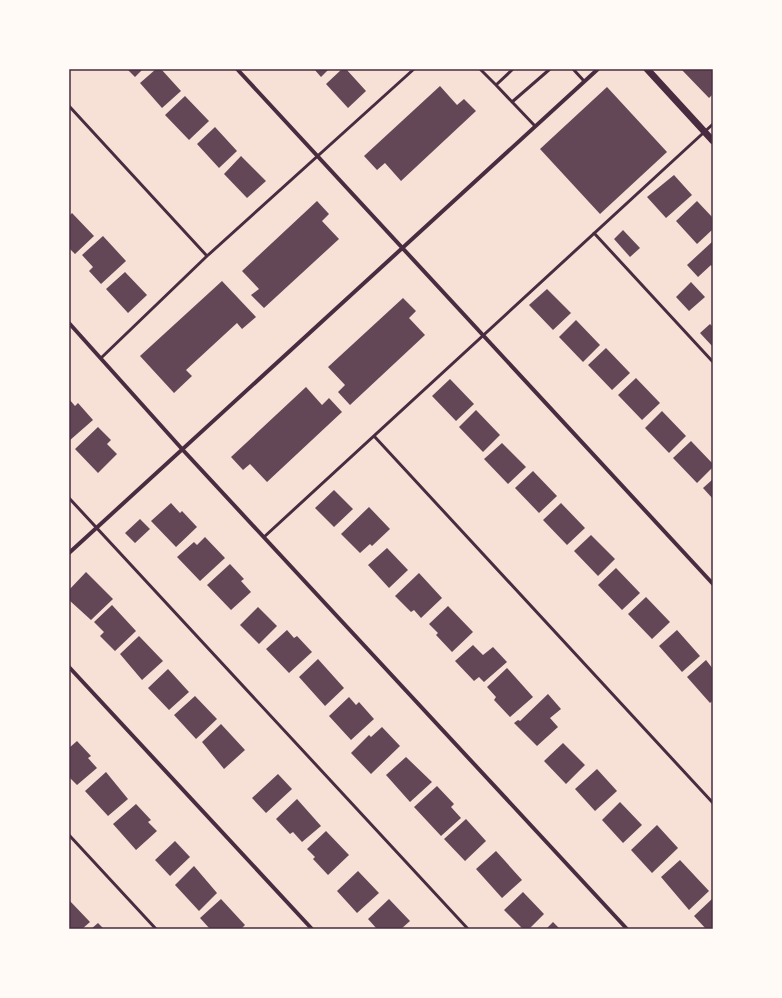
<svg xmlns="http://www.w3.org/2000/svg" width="782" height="998" viewBox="0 0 782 998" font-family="'Zilla Slab',serif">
<rect width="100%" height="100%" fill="#f7e1d7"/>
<path fill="#644757" d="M127 69H143L135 77Z
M156 69H161L181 91 162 108 140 83Z
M314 69H329L321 77Z
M342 69H346L366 91 348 108 326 84Z
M681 69H713V94L709 98Z
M440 86 457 105 464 99 476 111 401 181 385 163 377 170 364 156Z
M607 87 667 152 600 214 540 149Z
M185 96 209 121 189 140 165 115Z
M215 127 237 151 219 168 197 144Z
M241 156 266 181 247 198 224 174Z
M674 175 692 195 666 218 647 197Z
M317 201 329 214 322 221 339 239 264 308 251 295 259 289 242 271Z
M697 201 713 218V229L697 244 676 221Z
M72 213 94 236 75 254 69 248V216Z
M623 230 640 248 630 257 614 239Z
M103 236 126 261 101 284 89 271 93 267 82 255Z
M713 241V268L711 265 698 277 687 265Z
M125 272 147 295 128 313 106 289Z
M222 281 256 317 242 329 237 323 186 370 192 376 174 393 140 356Z
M691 282 705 297 689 311 676 297Z
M547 289 571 313 553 330 529 305Z
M403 298 416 311 409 318 425 335 350 405 338 392 345 385 328 367Z
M576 320 600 345 583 362 559 337Z
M710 324 713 327V347L700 333Z
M606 348 630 373 612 390 588 365Z
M636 378 660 403 642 420 618 395Z
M450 379 474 404 456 421 432 396Z
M306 387 322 405 329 398 342 412 267 482 250 464 243 470 231 457Z
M69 399 75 406 78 403 93 420 69 441Z
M476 410 500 435 483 452 459 427Z
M662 411 686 436 669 453 645 428Z
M98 427 111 440 107 444 117 454 98 473 75 449Z
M691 441 713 464V467L697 483 673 458Z
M502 443 526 467 508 484 484 459Z
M533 471 557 496 539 513 515 488Z
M713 479V499L703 488Z
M334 490 353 509 334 527 315 508Z
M171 503 180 513 182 511 197 527 176 547 151 521Z
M561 503 585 528 567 545 543 520Z
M369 507 390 529 372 546 370 544 360 553 341 534Z
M140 519 150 529 135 543 125 533Z
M591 535 615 559 598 576 574 551Z
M205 537 225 558 200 581 177 557 194 542 197 545Z
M387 548 408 570 389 588 368 565Z
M230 564 244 579 241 581 251 592 231 610 207 585Z
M616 568 640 593 622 610 598 585Z
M86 572 113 599 91 620 69 600V590Z
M419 573 442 598 421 618 414 610 411 612 395 596Z
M646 597 670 622 652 639 628 614Z
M112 605 136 631 115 651 100 636 104 632 94 622Z
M448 606 473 632 452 652 436 635 438 633 429 624Z
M258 607 277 626 259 644 240 625Z
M287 630 294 638 297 636 312 652 289 673 266 649Z
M677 630 700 656 682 672 659 646Z
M139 636 163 661 142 680 120 654Z
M473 645 483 655 493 647 507 662 484 682 479 677 474 681 455 661Z
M318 659 344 688 325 706 299 677Z
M706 660 713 669V700L710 703 687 677Z
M507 668 533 697 510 717 494 700 496 697 487 687Z
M168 669 189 692 169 710 148 688Z
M548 694 561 709 550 718 558 727 537 746 514 723 518 720 520 721Z
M195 696 217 719 196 739 174 715Z
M349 697 356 705 359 702 374 719 351 740 329 716Z
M221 724 245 750 224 769 202 742Z
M382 727 400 746 371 774 351 753 369 735 371 737Z
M77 741 91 756 88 758 97 768 77 785 69 777V748Z
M563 743 585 765 566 784 544 761Z
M406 757 432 782 410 802 386 775Z
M597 769 617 791 595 811 575 789Z
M106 772 128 799 108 816 85 791Z
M278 774 292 789 266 813 252 798Z
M437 786 454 804 451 807 461 818 441 836 414 807Z
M297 799 321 826 302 842 293 832 290 834 276 819Z
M620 802 642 825 623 843 602 820Z
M136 804 151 820 148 822 157 831 136 850 113 824Z
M466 819 486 841 465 861 444 839Z
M657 825 678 848 652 873 631 850Z
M326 831 349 855 328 875 313 859 315 857 307 849Z
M175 841 190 857 170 876 155 860Z
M496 851 522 880 502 898 476 869Z
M680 860 709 891 689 910 661 877Z
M194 866 217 893 199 911 175 885Z
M358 871 379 893 357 913 337 891Z
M523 892 544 914 529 929H523L504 910Z
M713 898V929H706L694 916Z
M221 899 245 925 241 929H210L200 918Z
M389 899 410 921 401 929H377L368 919Z
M69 900 90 922 82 929H69Z
M553 922 560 929H546Z
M98 923 104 929H91Z"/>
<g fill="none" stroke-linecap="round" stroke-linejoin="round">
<path stroke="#4a2c40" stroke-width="3" d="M480 69 496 85 513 69
M573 69 584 81
M496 85 535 126
M512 102 550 69
M69 106 207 256
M594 233 713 362
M101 358 207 256 414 69
M374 436 713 803
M69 498 468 929
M264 537 713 124
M69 835 156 929"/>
<path stroke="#4a2c40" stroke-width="4" d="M237 69 713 584
M69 323 182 449 627 929
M69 553 598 69
M69 667 312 929"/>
<path stroke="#4a2c40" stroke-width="7" d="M647 69 713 141"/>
</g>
<rect width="782" height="998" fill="none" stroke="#fffaf5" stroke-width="140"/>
<rect x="70" y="70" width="642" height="858" fill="none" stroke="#4a2c40" stroke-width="1.5"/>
</svg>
